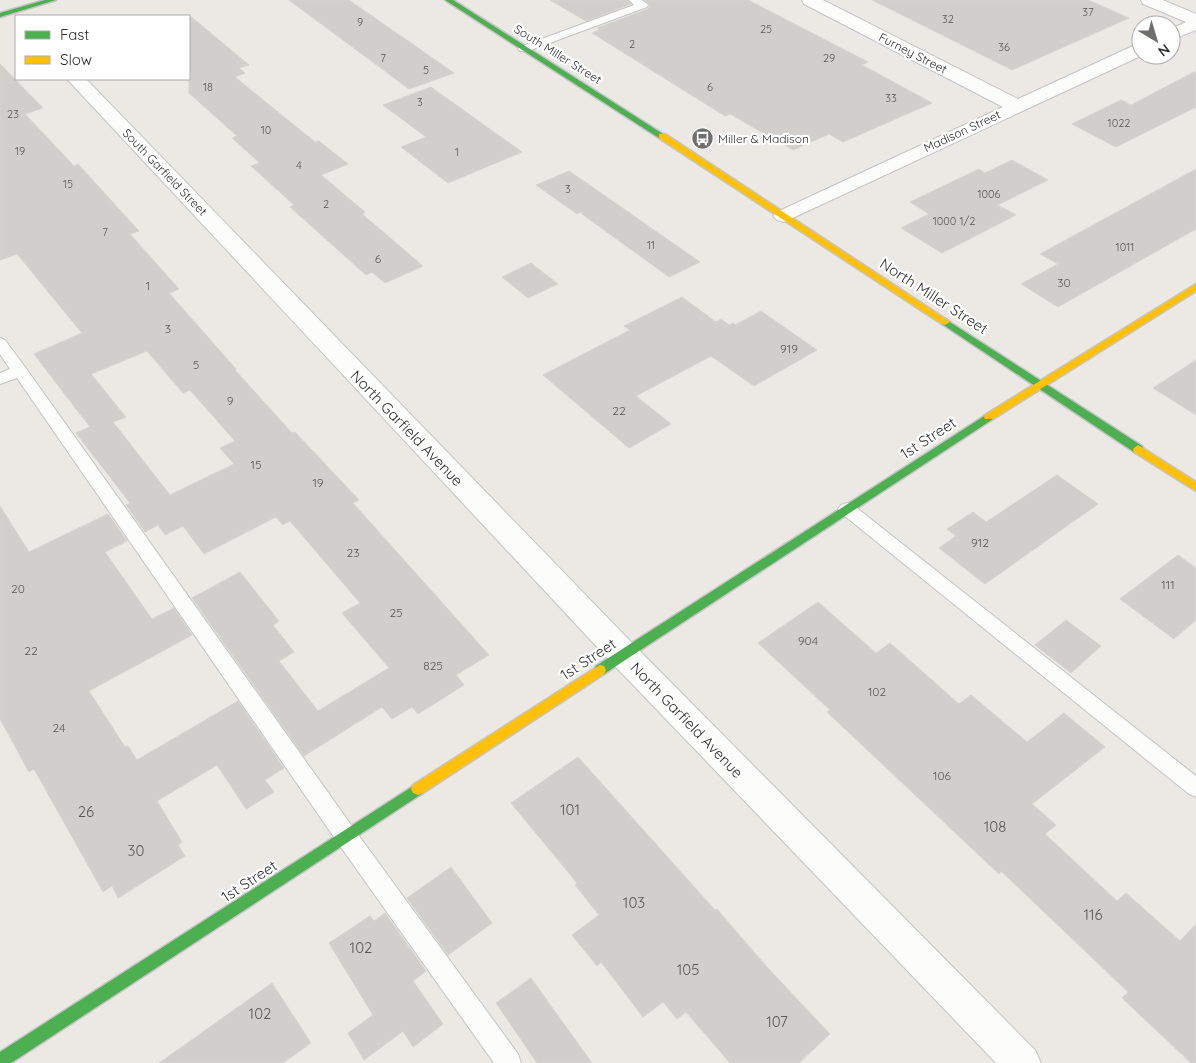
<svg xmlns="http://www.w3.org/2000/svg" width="1196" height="1063" viewBox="0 0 1196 1063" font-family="Quicksand,sans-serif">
<rect width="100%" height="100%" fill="#ece8e4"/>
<path fill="#d1cecb" stroke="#d7d4d0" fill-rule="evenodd" d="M289 0H349L454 73 409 89Z
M550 0H627L631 4 586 21Z
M645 0H748L868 62 862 65 932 103 843 142 829 134 793 150 730 114 725 116 592 33 600 30 597 28 648 9 650 5Z
M872 0H1088L1129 18 1012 70Z
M189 15 249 65 239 68 245 73 235 77 315 142 319 141 348 164 321 175 365 212 362 214 423 266 385 283 372 272 366 275 290 207 294 205 251 166 260 163 232 138 237 136 189 93Z
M0 64 43 108 25 114 74 166 78 164 139 231 130 234 179 289 169 293 236 369 235 370 292 433 295 432 359 500 353 503 489 655 456 675 464 685 418 714 412 707 392 719 382 707 304 756 192 598 240 572 279 621 273 625 294 652 279 661 318 711 389 668 342 613 360 603 290 521 283 525 276 517 204 554 183 526 165 535 158 525 145 532 126 505 130 503 76 433 90 427 34 354 82 333 17 254 0 260ZM147 351 183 393 190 390 235 441 220 448 234 464 170 495 113 422 126 417 91 374Z
M1196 71V107L1116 147 1072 124 1121 100 1131 105Z
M431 87 522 152 448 183 401 147 426 137 383 105Z
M1012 160 1048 180 998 205 1016 215 942 253 901 228 929 214 910 202 979 169 985 173Z
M1196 169V229L1058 307 1021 284 1058 264 1040 254Z
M569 171 598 191 700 262 669 277 582 214 583 211 577 214 536 185Z
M531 263 558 284 528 298 502 277Z
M682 297 716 322 721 319 729 325 733 323 735 325 761 311 817 350 754 386 711 356 636 396 671 424 629 448 543 375 630 330 624 326Z
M1196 360V415L1153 388Z
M1057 475 1098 504 985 584 939 548 956 536 947 529 973 512 986 522Z
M0 506 29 552 108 514 127 541 105 552 152 619 174 608 192 635 89 691 125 747 128 746 137 760 238 701 284 768 265 780 274 792 246 809 217 765 157 801 182 842 178 845 185 856 118 898 112 886 103 892 34 769 29 772 0 719Z
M1178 555 1196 568V620L1174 639 1120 599Z
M818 602 876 653 890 643 959 704 971 695 1027 742 1064 713 1105 747 1032 804 1056 825 1045 834 1117 901 1126 893 1180 941 1196 924V1063H1191L1122 998 1128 992 1001 871 999 874 827 712 830 710 758 643Z
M1066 620 1101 646 1071 673 1035 645Z
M578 757 715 910 717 909 766 966 830 1034 799 1063H730L686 1012 677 1019 663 1002 643 1017 601 962 597 966 572 935 599 915 575 885 577 883 511 803Z
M451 867 492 923 448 955 407 898Z
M385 913 426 971 413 981 443 1024 413 1047 403 1031 364 1060 348 1033 373 1015 329 943 370 916 374 921Z
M531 978 592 1063H537L496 1003Z
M272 983 311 1043 283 1063H159Z"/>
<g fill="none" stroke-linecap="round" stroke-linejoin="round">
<defs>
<path id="lane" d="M629 0H642L648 5 647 7 528 51H520L518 49 520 47 634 5Z
M0 338 5 340 25 367 354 829 518 1054 521 1063H494L338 843 17 378 0 384V373L10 369 0 354Z
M847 503 853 505 1196 776V797L1189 794 841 513 838 509 841 505Z"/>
<path id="street" d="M802 0H823L1018 99 1135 45 1141 44V55H1143L784 222 777 220 773 216 777 212 1003 107 804 4Z
M1141 0H1163L1196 14V30L1171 40V29L1186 22 1143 4Z
M67 79H86L634 645 1035 1050 1041 1063H996L612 663Z"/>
<path id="fast" d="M45 0H56L0 17V13Z
M445 0H453L666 136 659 138Z
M945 319 1142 446 1143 449 1142 452H1134L942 324 940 322Z
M989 413 993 415 994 417 993 419 604 674 600 675 596 674 594 670 596 666Z
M418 783 423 785 425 789 423 793 11 1063H0V1052Z"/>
<path id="slow" d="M659 134H665L950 322 945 325 942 324 659 138Z
M1196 284V291L993 419H985L984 417 985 415Z
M1138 445 1196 482V491L1134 452 1133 449Z
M600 665 604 666 606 670 604 674 423 793 418 795 413 793 411 789 413 785Z"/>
</defs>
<use href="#lane" stroke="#c5c4c5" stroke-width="2"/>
<use href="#street" stroke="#c5c4c5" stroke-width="2"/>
<use href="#fast" stroke="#c5c4c5" stroke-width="3"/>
<use href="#slow" stroke="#c5c4c5" stroke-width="3"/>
<use href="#lane" fill="#fcfcfb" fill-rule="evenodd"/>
<use href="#street" fill="#fcfcfb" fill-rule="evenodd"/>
<use href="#fast" fill="#4caf50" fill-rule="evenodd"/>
<use href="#slow" fill="#ffc107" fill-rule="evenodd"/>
</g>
<defs>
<symbol id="bus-disc" viewBox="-11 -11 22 22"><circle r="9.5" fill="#706f6e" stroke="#fff"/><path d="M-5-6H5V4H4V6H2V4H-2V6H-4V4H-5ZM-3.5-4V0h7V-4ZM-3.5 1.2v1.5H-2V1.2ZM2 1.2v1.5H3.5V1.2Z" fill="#fff"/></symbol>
</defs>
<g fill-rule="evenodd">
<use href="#bus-disc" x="690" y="126" width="25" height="25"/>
</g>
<g text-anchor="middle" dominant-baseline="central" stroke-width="4.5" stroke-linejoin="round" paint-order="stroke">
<g font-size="11" fill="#585857">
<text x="1088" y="12">37</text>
<text x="948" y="19">32</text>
<text x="360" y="22">9</text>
<text x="766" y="29">25</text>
<text x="632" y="44">2</text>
<text x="1004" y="47">36</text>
<text x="383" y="58">7</text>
<text x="829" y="58">29</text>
<text x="426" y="70">5</text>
<text x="208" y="87">18</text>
<text x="710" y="87">6</text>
<text x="891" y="98">33</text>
<text x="420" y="102">3</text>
<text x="13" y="114">23</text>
<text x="1119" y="123">1022</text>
<text x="266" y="130">10</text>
<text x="20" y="151">19</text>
<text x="457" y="152">1</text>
<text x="299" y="165">4</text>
<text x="68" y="184">15</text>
<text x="568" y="189">3</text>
<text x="989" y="194">1006</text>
<text x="326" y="204">2</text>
<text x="954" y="221">1000 1/2</text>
<text x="105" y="232">7</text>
<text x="651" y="245">11</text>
<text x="1125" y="247">1011</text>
</g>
<g font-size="12" fill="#2e2e2e" stroke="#fff">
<text transform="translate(913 53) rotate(27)">Furney Street</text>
<text transform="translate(558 54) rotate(32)">South Miller Street</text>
<text transform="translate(962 131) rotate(-25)">Madison Street</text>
<text transform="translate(165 172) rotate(46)">South Garfield Street</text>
</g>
<g font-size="12" fill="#2e2e2e" stroke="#fff" text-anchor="start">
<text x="718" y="138">Miller &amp; Madison</text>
</g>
<g font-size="12" fill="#585857">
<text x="378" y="258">6</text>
<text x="1064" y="282">30</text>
<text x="148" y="285">1</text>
<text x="168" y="328">3</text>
<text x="789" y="348">919</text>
<text x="196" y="364">5</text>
<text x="230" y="400">9</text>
<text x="619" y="410">22</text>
<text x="256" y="464">15</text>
<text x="318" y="482">19</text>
<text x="980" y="542">912</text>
<text x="353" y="552">23</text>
<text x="1168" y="584">111</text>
<text x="18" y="588">20</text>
<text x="396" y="612">25</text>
<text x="808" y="640">904</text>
<text x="31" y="650">22</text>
<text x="433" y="665">825</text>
<text x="877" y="691">102</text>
<text x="59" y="727">24</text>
<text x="942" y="775">106</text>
</g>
<g font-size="15" fill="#2e2e2e" stroke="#fff">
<text transform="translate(934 296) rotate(33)">North Miller Street</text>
<text transform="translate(407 428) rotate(46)">North Garfield Avenue</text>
<text transform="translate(928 438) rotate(-33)">1st Street</text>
<text transform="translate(588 659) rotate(-33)">1st Street</text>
<text transform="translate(687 720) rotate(46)">North Garfield Avenue</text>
<text transform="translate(249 881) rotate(-33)">1st Street</text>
</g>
<g font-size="15" fill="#585857">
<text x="570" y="809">101</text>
<text x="86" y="811">26</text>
<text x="995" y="826">108</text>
<text x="136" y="850">30</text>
<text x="634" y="902">103</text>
<text x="1093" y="914">116</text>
<text x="361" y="947">102</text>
<text x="688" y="969">105</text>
<text x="260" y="1013">102</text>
<text x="777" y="1021">107</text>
</g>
</g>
<rect x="15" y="15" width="175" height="65" fill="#ffffff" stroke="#ababab"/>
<rect x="25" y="31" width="25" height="8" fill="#4caf50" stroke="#ababab"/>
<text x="60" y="40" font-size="15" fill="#2e2e2e">Fast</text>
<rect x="25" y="56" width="25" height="8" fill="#ffc107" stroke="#ababab"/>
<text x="60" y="65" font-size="15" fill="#2e2e2e">Slow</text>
<g transform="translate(1156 40) rotate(142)"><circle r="24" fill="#ffffff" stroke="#ababab"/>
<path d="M0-4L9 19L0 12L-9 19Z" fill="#706f6e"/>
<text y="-8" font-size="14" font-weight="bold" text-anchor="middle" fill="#2e2e2e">N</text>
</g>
</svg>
